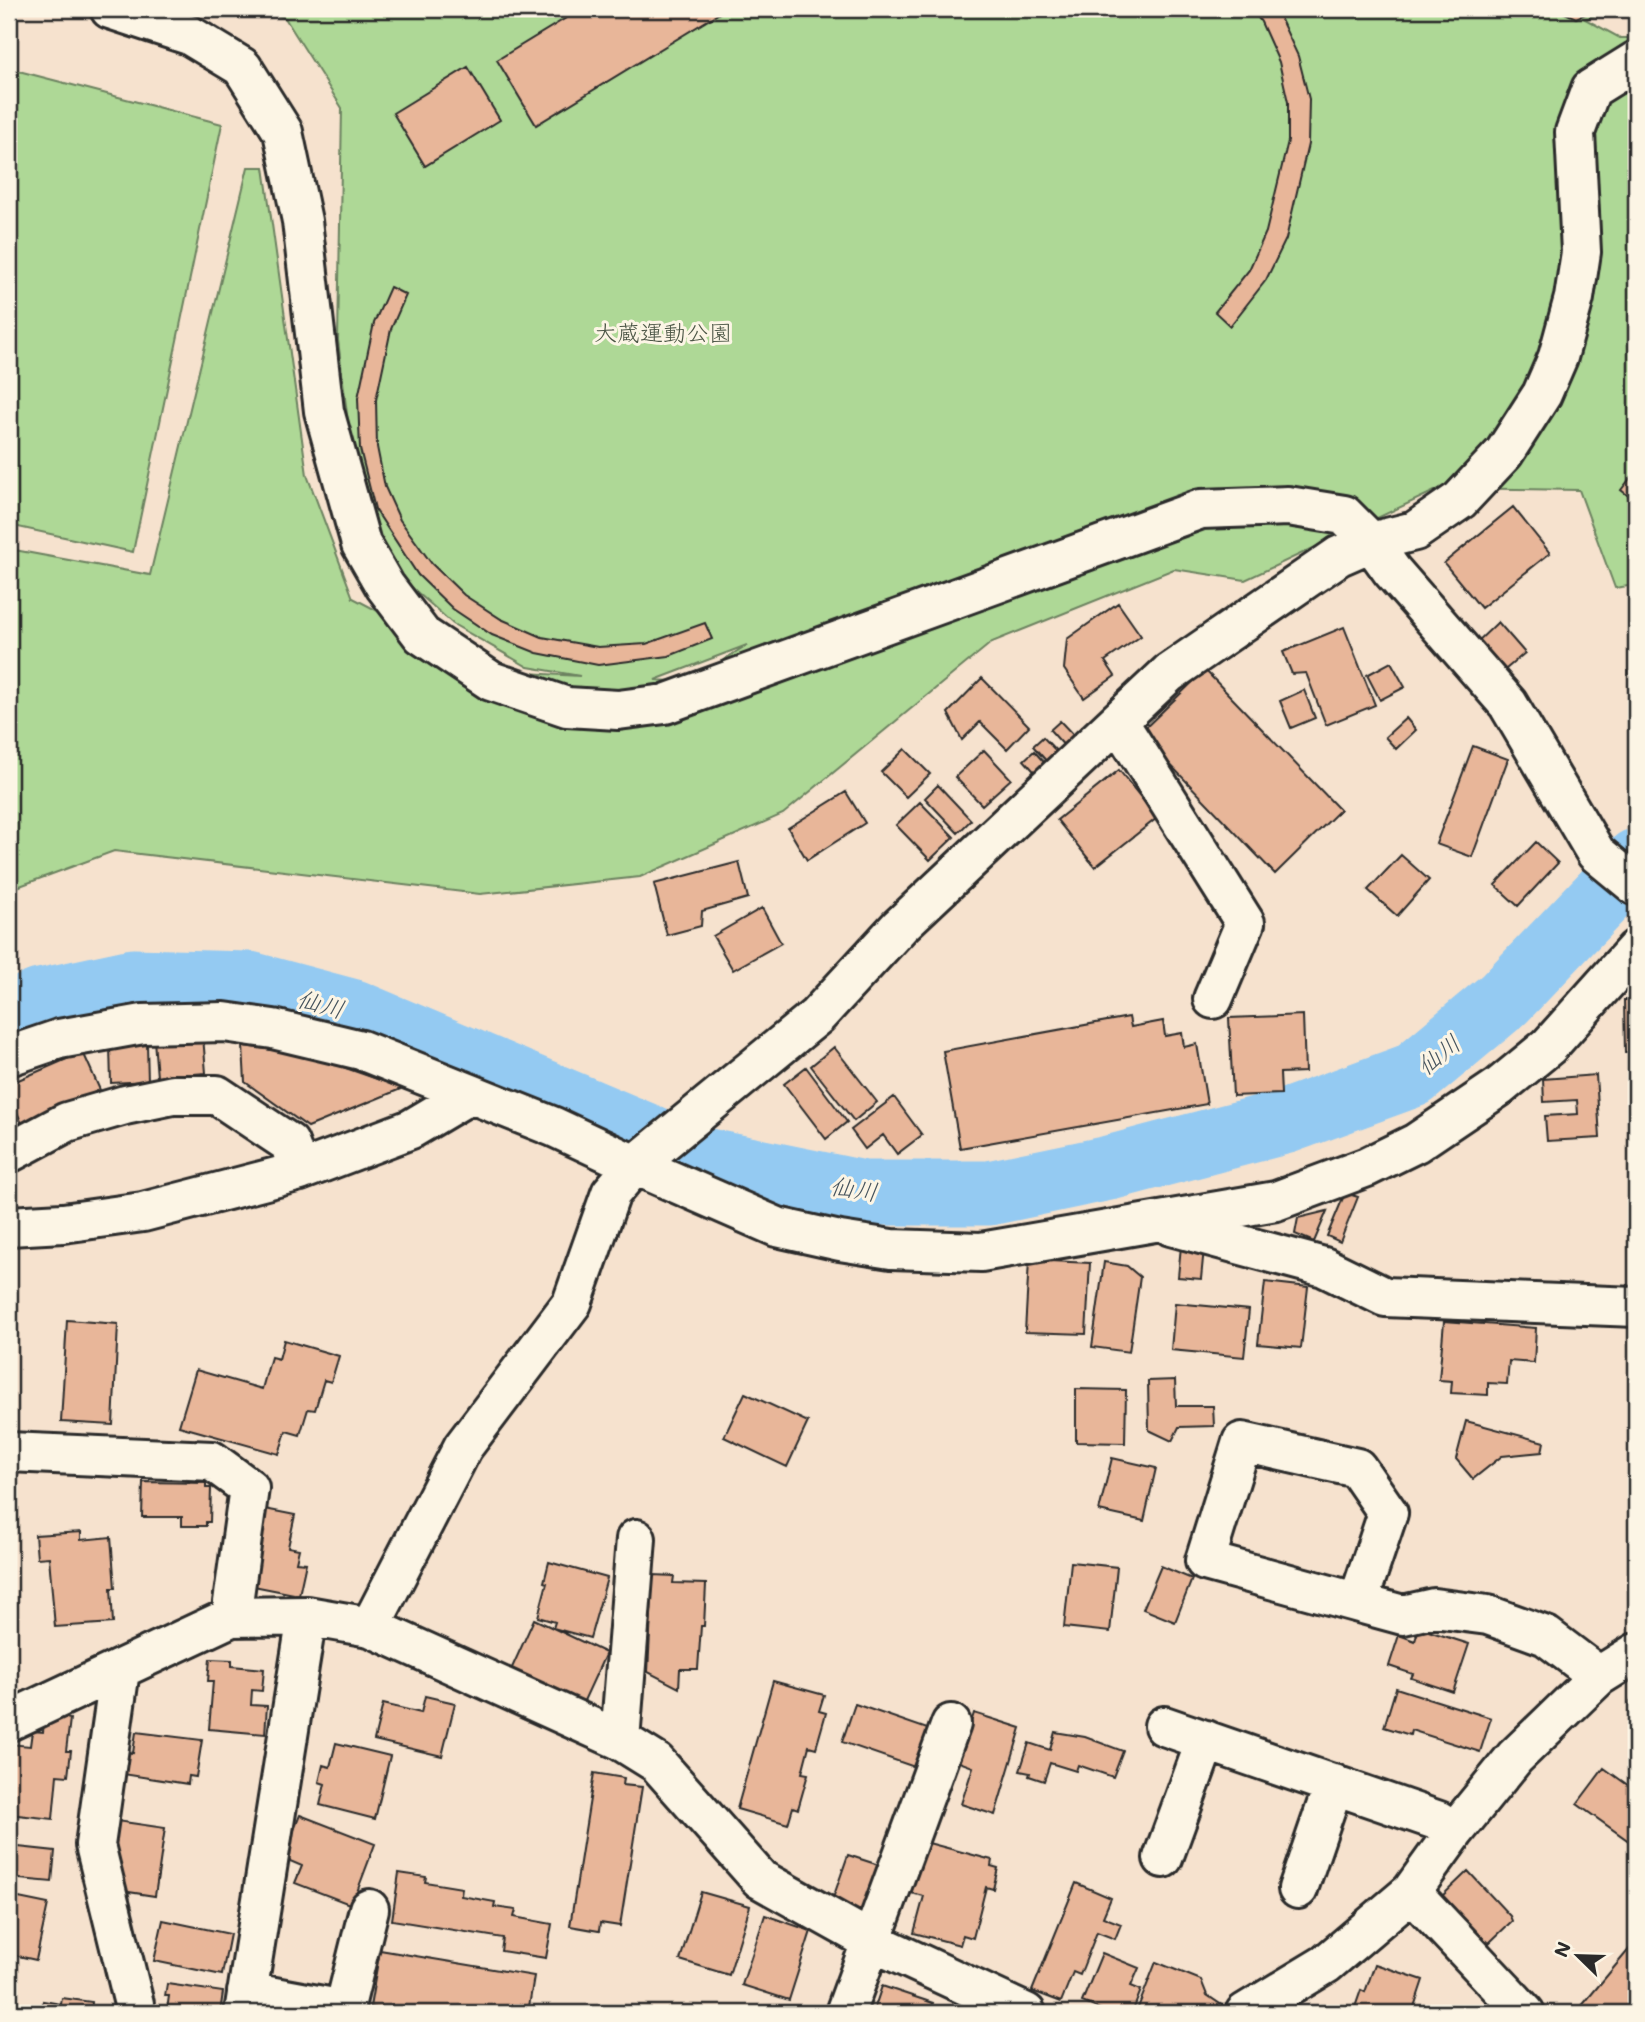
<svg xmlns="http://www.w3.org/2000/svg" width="1645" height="2022" viewBox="0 0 1645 2022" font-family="Mali,'Klee One',sans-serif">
<rect width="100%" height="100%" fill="#f6e2ce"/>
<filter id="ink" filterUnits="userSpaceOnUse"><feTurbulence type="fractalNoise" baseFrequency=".0143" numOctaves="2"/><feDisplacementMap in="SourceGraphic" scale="14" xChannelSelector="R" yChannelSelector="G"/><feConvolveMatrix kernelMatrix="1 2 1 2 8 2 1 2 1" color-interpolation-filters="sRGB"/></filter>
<g filter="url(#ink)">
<path fill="#aed896" stroke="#6c8260" stroke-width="2" fill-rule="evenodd" d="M258 9H1615L1585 19 1620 38H1636V585L1615 588 1579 490 1441 488 1245 580 1174 569 992 642 783 814 640 877 480 894 114 851 9 890V549L150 575 248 167H264L307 475 353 598 492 671 580 676 528 667 453 624 391 569 355 480 338 340 342 108 285 18ZM747 645 688 682 655 680Z
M11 69 222 124 133 552 9 525V80Z"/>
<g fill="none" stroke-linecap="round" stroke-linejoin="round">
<path stroke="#94caf2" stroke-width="65" d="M9 1014 40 1001 133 981 249 984 354 1012 704 1160 864 1193H989L1109 1168 1287 1121 1413 1075 1504 999 1636 861"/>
</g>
<path fill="#e8b699" stroke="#2b2b2b" stroke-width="2" d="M581 9H726L536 125 497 60Z
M1252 9H1276L1298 56 1309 99 1308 144 1286 239 1266 280 1230 326 1215 312 1249 270 1266 232 1288 141V102L1279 62 1261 22Z
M1556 9H1597L1576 18Z
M468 67 500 120 425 166 393 113Z
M390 287 406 295 391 329 376 400 377 447 385 487 400 520 432 564 464 595 501 619 542 637 598 647 646 644 705 623 712 639 669 656 598 665 537 653 492 635 453 609 418 575 375 509 360 449 358 398 374 323Z
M1636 471V502L1621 490Z
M1513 507 1550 553 1481 608 1444 563Z
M1118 603 1141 636 1105 661 1115 676 1084 698 1064 669 1067 639Z
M1498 622 1525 653 1500 674 1474 645Z
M1344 627 1375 705 1326 725 1306 673 1292 674 1283 652Z
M1391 662 1405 687 1380 700 1367 675Z
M1205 670 1340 810 1275 874 1140 733Z
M982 678 1029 726 1007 749 980 722 962 740 948 713Z
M1304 690 1315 718 1291 728 1280 701Z
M1406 718 1416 730 1396 749 1385 737Z
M1060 721 1077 739 1067 749 1050 730Z
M1043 737 1060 755 1049 764 1033 746Z
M1473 746 1508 759 1472 857 1436 844Z
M905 749 930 774 906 797 881 772Z
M984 750 1011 779 982 805 955 777Z
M1034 751 1050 769 1040 778 1024 760Z
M1119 770 1157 818 1095 867 1057 820Z
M938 785 971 820 958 833 925 798Z
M846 792 865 823 807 860 788 828Z
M920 802 954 837 930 860 896 825Z
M1536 842 1558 863 1518 906 1495 885Z
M1401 855 1429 880 1397 916 1368 890Z
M739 862 748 898 702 911 701 926 667 935 654 884Z
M762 908 781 943 733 970 713 936Z
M1632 997H1636V1053H1625L1624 1000H1632Z
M1303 1015 1305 1072 1280 1073 1281 1094 1233 1096 1229 1018Z
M1129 1017 1131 1027 1163 1021 1165 1036 1182 1033 1184 1047 1197 1044 1207 1104 960 1148 943 1051Z
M203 1036 206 1073 157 1077 154 1040Z
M147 1045 148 1081 111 1083 110 1046Z
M243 1046 274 1050 337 1065 403 1088 308 1127 245 1082Z
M834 1047 877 1102 854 1121 811 1066Z
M83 1052 100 1090 22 1124 9 1093V1084Z
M806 1067 847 1122 826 1139 784 1084Z
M1596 1075 1600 1138 1547 1141 1545 1116 1578 1114 1577 1100 1544 1102 1543 1079Z
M894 1097 922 1135 897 1154 883 1135 865 1149 851 1130Z
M1345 1193 1358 1197 1340 1242 1327 1236Z
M1327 1211 1314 1242 1295 1234 1298 1218Z
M1181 1246 1204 1248 1201 1279 1178 1277Z
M1029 1260 1090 1263 1086 1334 1025 1332Z
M1104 1262 1127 1266 1140 1277 1129 1352 1092 1347Z
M1265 1282 1308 1287 1301 1348 1258 1344Z
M1175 1303 1249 1310 1244 1357 1171 1350Z
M67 1320 118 1324 113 1425 61 1422Z
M1444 1321 1536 1328 1534 1363 1509 1361 1507 1384 1488 1383V1395L1451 1393 1452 1381 1439 1380Z
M284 1340 339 1356 331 1382 324 1380 315 1410 308 1409 300 1435 286 1431 279 1454 179 1426 196 1370 262 1389 271 1357 279 1359Z
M1175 1380 1176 1406H1213L1214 1426 1179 1427 1172 1441 1149 1430 1148 1381Z
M1076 1389 1126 1390 1125 1443 1076 1442Z
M745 1393 808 1422 787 1467 724 1437Z
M1466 1421 1544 1442 1542 1452 1502 1456 1473 1479 1456 1459Z
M1112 1458 1156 1468 1144 1521 1099 1511Z
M143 1482 206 1483V1488H211L210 1522H206V1526H182V1517H142Z
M260 1508 295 1515 288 1547 299 1549 296 1562 306 1563 299 1595 244 1584Z
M81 1532V1540L111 1537 115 1588H111L113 1623 55 1627 49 1557 37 1558 35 1535Z
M549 1562 607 1578 590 1638 553 1628 555 1622 538 1617 547 1583 544 1582Z
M1071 1562 1117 1567 1110 1632 1064 1627Z
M1161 1566 1192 1579 1175 1622 1143 1609Z
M653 1575 674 1576 673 1583 706 1584 704 1626H701L698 1669H680L679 1688 648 1672Z
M534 1619 606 1653 583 1703 511 1670Z
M1419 1628 1469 1644 1453 1692 1411 1678 1413 1674 1389 1666 1399 1635 1415 1641Z
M210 1659 232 1660V1666L264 1669 262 1691 252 1690 251 1705 267 1706 265 1734 209 1729 213 1681H208Z
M773 1681 824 1695 819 1711 826 1713 816 1748 809 1746 802 1773 808 1774 798 1809 793 1807 788 1824 737 1809Z
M1396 1688 1491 1718 1480 1752 1411 1730 1410 1735 1384 1727Z
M1636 1691V1708L1629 1704Z
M425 1696 455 1703 442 1756 374 1740 383 1704 421 1713Z
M855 1704 942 1734 929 1772 842 1742Z
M974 1713 1021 1728 995 1815 961 1804 973 1767 959 1762Z
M67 1714 66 1718 70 1719 66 1751H71L68 1776 57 1775 53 1819 9 1814V1744L30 1746 32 1731 43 1732 44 1722Z
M136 1732 202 1740 196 1777 189 1776 188 1784 123 1774 126 1752 133 1753Z
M1055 1732 1085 1737 1123 1751 1113 1777 1078 1765 1076 1771 1050 1763 1044 1781 1029 1776 1030 1773 1020 1771 1029 1743 1050 1750Z
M336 1743 390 1756 375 1819 320 1805 325 1784 319 1782 323 1765 330 1767Z
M1604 1768 1636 1791V1840L1633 1844 1577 1804Z
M594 1773 624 1778 623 1785 642 1787 620 1926 600 1923 599 1931 570 1926Z
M300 1815 375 1844 352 1905 295 1883 302 1866 283 1858Z
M117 1821 165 1828 155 1896 116 1890 110 1869Z
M921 1841 992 1860 991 1866 998 1868 993 1889 986 1887 973 1938 963 1935 960 1945 914 1933 924 1896 906 1892Z
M9 1846 55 1851 52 1882 9 1878Z
M848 1855 891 1869 873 1918 831 1904Z
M1468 1871 1510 1916 1512 1921 1489 1943 1487 1941 1485 1943 1441 1897Z
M399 1873 426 1877 425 1882 462 1888 461 1896 495 1902 494 1907 516 1910 514 1917 552 1924 546 1958 501 1951 503 1938 392 1920Z
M1076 1883 1111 1898 1103 1917 1121 1924 1115 1939 1097 1932 1080 1975 1073 1972 1061 2002 1032 1991Z
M701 1892 750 1906 729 1975 680 1960Z
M9 1896 48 1904 36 1960 9 1954Z
M765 1915 811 1931 789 2000 742 1985Z
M163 1920 230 1934 222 1975 154 1961Z
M1636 1941V2013H1578L1582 2009 1580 2008Z
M380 1950 534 1976 528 2013H409L370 2007Z
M1102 1953 1139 1968 1131 1986 1141 1990 1132 2013H1109L1082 2002Z
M1156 1962 1201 1980 1207 1995 1229 2010 1224 2013H1136Z
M1375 1964 1423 1980 1413 2010 1409 2009 1408 2013H1353L1361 1990 1365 1992Z
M167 1984 223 1992 220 2013H171L172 2011 167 2010 169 1996H165Z
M882 1986 933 2003 930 2013H873Z
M62 1998 92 2002 91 2013H42L43 2001 61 2004Z"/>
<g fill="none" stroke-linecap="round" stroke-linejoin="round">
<defs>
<path id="minor" d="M110 9 189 35 242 67 283 132 302 221 324 411 358 533 361 544 385 586 422 635 491 681 567 707 618 710 665 704 1201 509 1288 506 1344 515 1371 542 1392 571 1508 704 1596 853 1636 886
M1118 721 1245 923 1213 999
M9 1056 59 1039 143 1024 224 1022 273 1029 361 1050 554 1127 635 1165 777 1227 840 1241 891 1249 981 1252 1276 1201 1367 1167 1416 1143 1499 1087 1549 1046 1636 949
M9 1153 67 1122 125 1105 173 1095H217L289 1143 300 1171
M9 1226 63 1223 143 1212 300 1171 411 1129 470 1094
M1171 1226 1324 1267 1385 1297 1636 1307
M9 1452 212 1461 249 1488 231 1617
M1358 1602 1388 1513 1357 1468 1242 1442 1205 1561 1403 1615 1434 1608 1488 1615 1546 1636 1599 1676
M370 1627 463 1447 572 1303 611 1193 635 1165 817 1016 900 926 1169 673 1339 556 1371 542 1415 531 1460 500 1504 453 1542 394 1558 357 1574 298 1581 252 1575 132 1591 89 1636 61
M120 1670 95 1845 134 2004V2013
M9 1721 231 1617 307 1616 370 1627 620 1740 657 1763 760 1879 871 1941 1026 2013
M1164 1726 1439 1821 1455 1831
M620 1740 636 1539
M1163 1858 1206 1740
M1298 1889 1334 1784
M1411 1892 1525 2013
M247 1992 344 2010 369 1909
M244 2013 307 1616
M845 2013 951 1724
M1245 2013 1326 1964 1411 1892 1455 1831 1515 1757 1599 1676 1636 1653"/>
</defs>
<use href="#minor" stroke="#2b2b2b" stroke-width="44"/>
<use href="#minor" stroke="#fcf5e5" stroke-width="38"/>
</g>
</g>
<g text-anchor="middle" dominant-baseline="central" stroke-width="6" stroke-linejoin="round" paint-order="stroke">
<g font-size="23" fill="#4c5646" stroke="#fcf5e5">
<text x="663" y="332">大蔵運動公園</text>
</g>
<g font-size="24" font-style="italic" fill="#45535d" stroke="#fcf5e5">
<text transform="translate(321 1003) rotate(15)">仙川</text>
<text transform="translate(1438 1054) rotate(-39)">仙川</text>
<text transform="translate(854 1188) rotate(8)">仙川</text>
</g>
</g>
<rect width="1645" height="2022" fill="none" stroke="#fcf5e5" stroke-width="35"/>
<rect x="18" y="18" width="1610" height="1987" fill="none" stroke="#2b2b2b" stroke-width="2.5" filter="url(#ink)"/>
<g transform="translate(1578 1956) rotate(293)" stroke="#fcf5e5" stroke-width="5" paint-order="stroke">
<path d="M0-5L12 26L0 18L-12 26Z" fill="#2b2b2b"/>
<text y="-10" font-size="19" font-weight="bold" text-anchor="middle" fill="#2b2b2b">N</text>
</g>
</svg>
